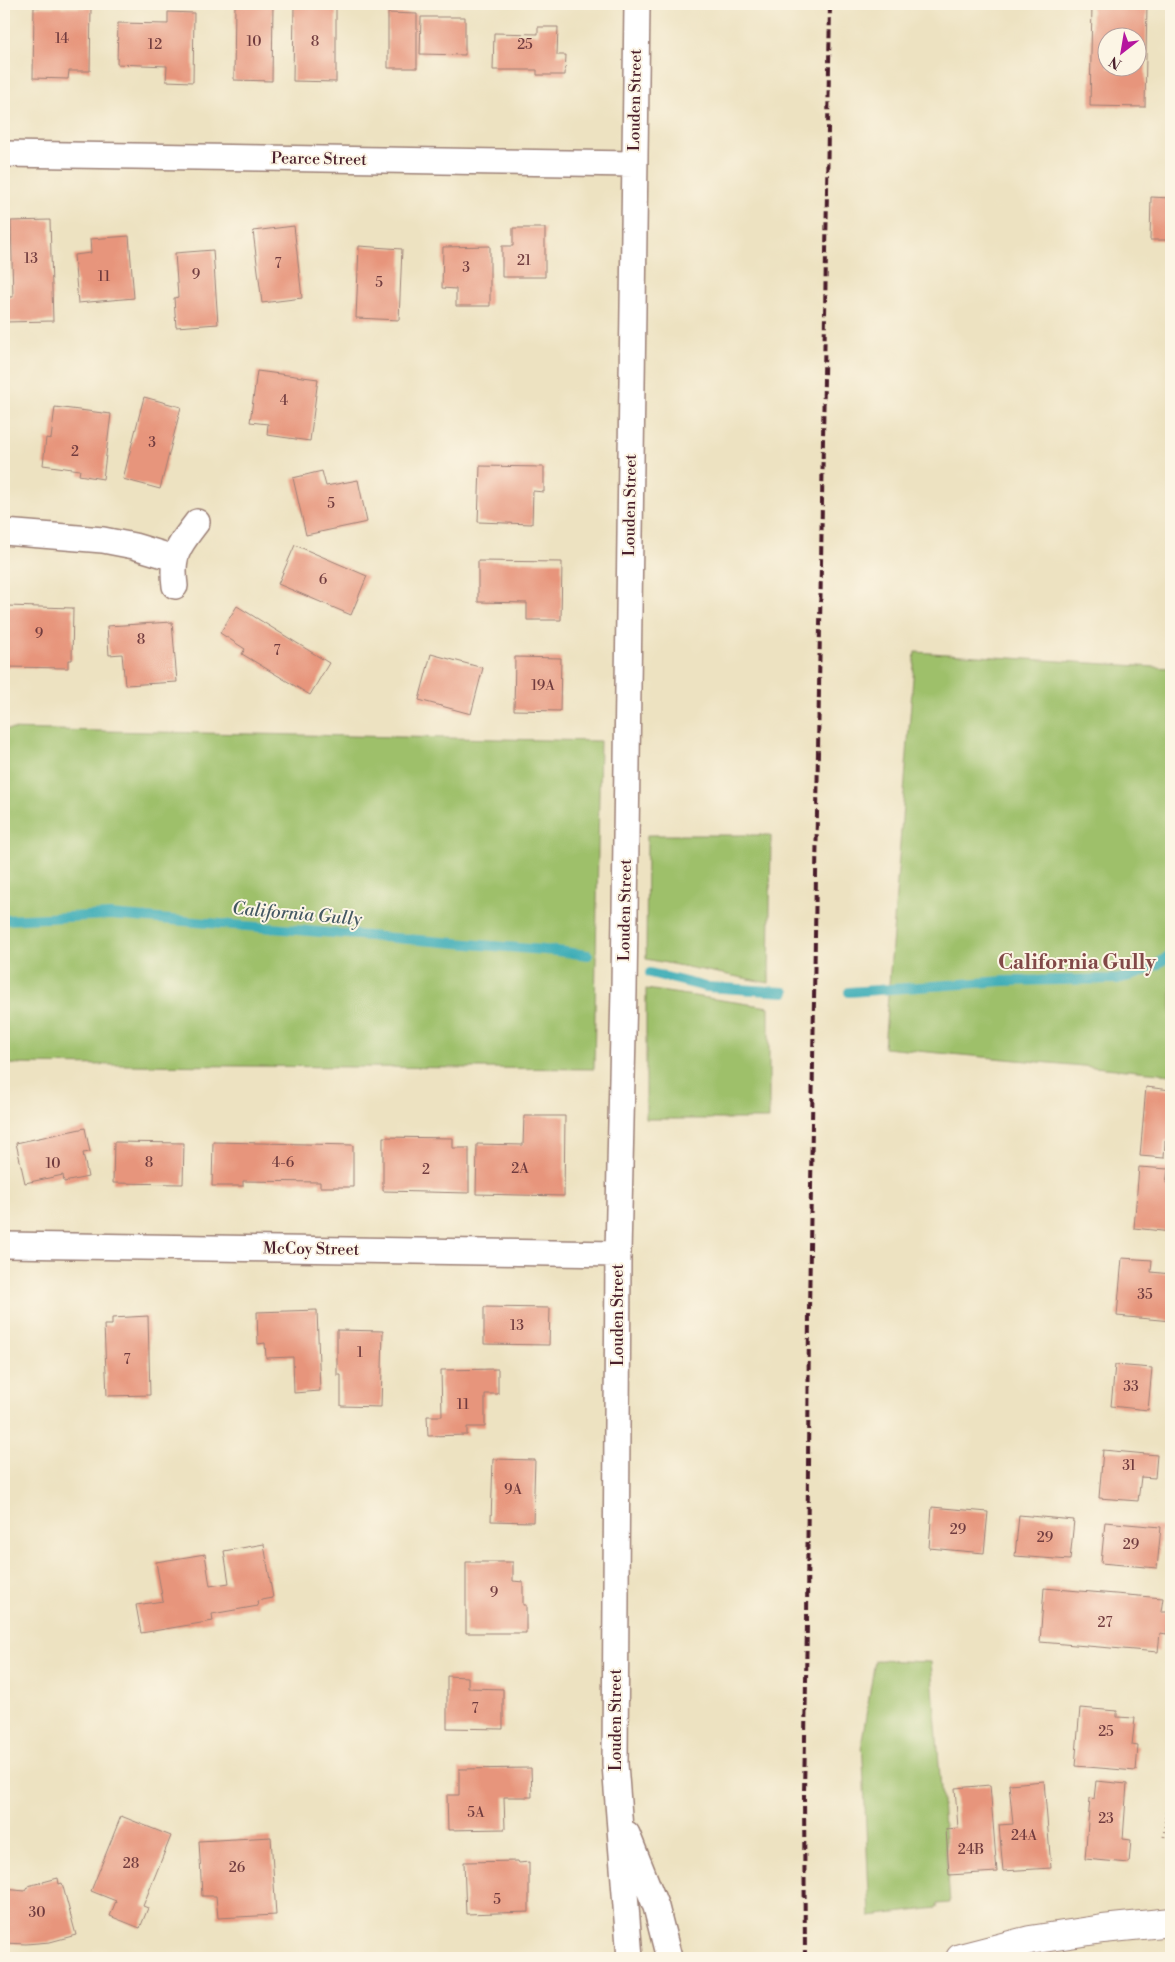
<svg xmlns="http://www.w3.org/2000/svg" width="1175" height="1962" viewBox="0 0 1175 1962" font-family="'Libre Bodoni',serif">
<rect width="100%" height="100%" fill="#fcf5e5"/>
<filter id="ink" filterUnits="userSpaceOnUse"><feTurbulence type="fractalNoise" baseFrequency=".02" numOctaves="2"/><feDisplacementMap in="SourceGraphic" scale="10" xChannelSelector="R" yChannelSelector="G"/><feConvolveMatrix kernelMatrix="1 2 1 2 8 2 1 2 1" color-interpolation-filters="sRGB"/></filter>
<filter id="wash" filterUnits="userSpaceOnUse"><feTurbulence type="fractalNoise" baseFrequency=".0096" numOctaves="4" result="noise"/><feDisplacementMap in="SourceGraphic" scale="20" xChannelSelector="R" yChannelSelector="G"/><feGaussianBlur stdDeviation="1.12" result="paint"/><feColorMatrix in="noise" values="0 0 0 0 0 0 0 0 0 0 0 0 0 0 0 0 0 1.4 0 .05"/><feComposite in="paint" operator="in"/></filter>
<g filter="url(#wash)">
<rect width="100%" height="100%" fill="#ede2c1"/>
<path fill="#9ec06a" stroke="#74704a" d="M915 652 1171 668V1074L884 1048Z
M4 729 600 741 594 1069 4 1064Z
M647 835H771L769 983 646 959Z
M646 989 769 1007V1119H646Z
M875 1660 931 1662 950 1903 938 1904 937 1908 870 1916 862 1740Z"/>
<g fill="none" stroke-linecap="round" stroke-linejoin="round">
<path stroke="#3cadb7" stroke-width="10" d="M4 920 110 915 556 951 588 955
M650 973 706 987 785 992
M849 992 1004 981 1118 979 1138 974 1158 964 1171 954"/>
</g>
<g id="blocks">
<path fill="#e7957c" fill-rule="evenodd" d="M235 4H273L272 81 234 80Z
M294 4H336V82L293 81Z
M1092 4H1147L1145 107 1090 106ZM1108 38H1138V68H1108Z
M34 7 91 8 90 71H69L68 79 33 78Z
M168 12 194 13 193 82 166 81 167 66 117 64 118 23 168 24Z
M388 13 417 14V68H388Z
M421 17H465V55L420 54Z
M538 27H558L557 55H566L565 75H537V70H493L494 33 538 34Z
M1151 197 1171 198V240H1150Z
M50 220 53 321 4 322V297H13L11 221Z
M294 226 302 298 262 303 253 231Z
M513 228H545V277H502V246H513Z
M129 236 134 298 78 303 74 255 91 253 90 239Z
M359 246 402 249 399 320 356 318Z
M490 246V306H456V289L442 288 443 247Z
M213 250 218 324 176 327 174 298 178 297 175 253Z
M257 371 318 379 310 441 267 435 268 424 250 422Z
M144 397 181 407 160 489 123 479Z
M55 407 111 414 103 479 79 475 80 470 43 465 46 438 51 439Z
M480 466 544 467V492L533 491 532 524 478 522Z
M322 471 326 486 358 480 367 522 306 535 293 478Z
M295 545 367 576 351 615 278 584Z
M478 561 562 562 561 620H527V603L478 602Z
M7 606 73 608 72 660H68V668L6 667Z
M237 606 329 663 310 695 242 654 245 649 220 633Z
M172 622 177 682 125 685 122 654 109 655 107 626Z
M431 654 483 668 471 714 419 700Z
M515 657 561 658 560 711 514 710Z
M1146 1087 1171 1090V1142L1165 1141 1164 1158 1140 1156Z
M524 1116H565L564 1196 476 1194 477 1144 523 1145Z
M85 1128 90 1152 83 1153 88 1177 64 1182 63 1175 25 1183 16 1143Z
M383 1137 453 1138V1148H469V1193L383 1191Z
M114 1142 184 1143 183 1184 113 1183Z
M213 1142 353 1145V1187H320V1182L243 1181V1186H212Z
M1139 1167 1168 1169 1166 1183 1171 1184V1232L1134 1228Z
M1122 1258 1152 1260 1151 1272 1171 1274V1321L1117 1316Z
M484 1307 550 1308 549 1345 484 1344Z
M317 1310 320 1391 294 1393 293 1357 266 1358 265 1343 258 1344 257 1312Z
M148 1316 150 1395 107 1396 104 1325H112V1318Z
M337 1330 383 1331 381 1407 341 1406V1375H337Z
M1115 1365 1152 1368 1148 1410 1111 1406Z
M498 1369V1394H485V1427H467V1435L428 1436 427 1416H442L441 1370Z
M1103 1450 1157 1455 1155 1478 1141 1477 1138 1501 1099 1498Z
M493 1459 535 1460 533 1522 491 1521Z
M932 1507 988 1512 984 1553 929 1548Z
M1019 1515 1074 1520 1070 1560 1015 1556Z
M1105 1522 1161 1527 1157 1568 1101 1563Z
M264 1544 273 1598 257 1601 258 1606 212 1614 213 1621 141 1633 136 1605 163 1601 156 1562 205 1554 210 1586 229 1583 224 1551Z
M466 1562H513V1581L523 1582V1605H526V1633H466Z
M1044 1588 1163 1598 1161 1612H1168L1167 1634 1160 1633 1158 1652 1040 1642Z
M447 1676 468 1677V1688L503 1689V1729L447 1728Z
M1080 1708 1117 1711V1717L1135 1718 1132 1745 1138 1746 1136 1771 1075 1766Z
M531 1768 532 1797H504L505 1829 448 1830 447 1795H459V1769Z
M1044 1781 1051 1868 1003 1871 999 1825 1013 1824 1009 1784Z
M1096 1781 1127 1784 1123 1839 1131 1840 1129 1863 1085 1859 1090 1798 1094 1799Z
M990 1785 997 1872 949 1875 946 1829 958 1828 955 1788Z
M121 1816 171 1836 143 1906 148 1908 140 1928 110 1916 116 1901 91 1891Z
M271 1837 276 1915 218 1918 216 1896H202L199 1841Z
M518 1861 519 1863 529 1862V1912L466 1914 464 1862Z
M58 1878 59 1884 62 1883 76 1935 50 1942 26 1944 4 1943V1889L25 1891 28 1886Z"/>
</g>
</g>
<g filter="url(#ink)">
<use href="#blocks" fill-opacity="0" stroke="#9c8076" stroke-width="1"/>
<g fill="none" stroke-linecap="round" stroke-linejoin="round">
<defs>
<path id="minor" d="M4 154 634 164
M4 532 103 540 134 546 174 558
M175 586C171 554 178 547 197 522
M4 1245 618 1254
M627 1834 656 1907 669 1958
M630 1958 615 1764 618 1254 624 990 637 4"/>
<path id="tertiary" d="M960 1958 1030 1940 1103 1929 1171 1922"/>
</defs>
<use href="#minor" stroke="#9c8076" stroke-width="28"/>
<use href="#tertiary" stroke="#9c8076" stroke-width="30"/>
<path stroke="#9c8076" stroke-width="3" stroke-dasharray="1 4" stroke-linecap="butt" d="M1164 1837 1171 1757"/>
<use href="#minor" stroke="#fff" stroke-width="25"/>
<use href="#tertiary" stroke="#fff" stroke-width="28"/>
<path stroke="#4a1f2b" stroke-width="4" stroke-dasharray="8 4" stroke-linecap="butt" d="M805 1958 804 1794 807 1624 809 1311 830 4"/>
</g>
</g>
<g text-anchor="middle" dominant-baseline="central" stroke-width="4" stroke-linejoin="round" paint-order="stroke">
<g font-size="14" fill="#713c3f">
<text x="62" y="39">14</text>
<text x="254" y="42">10</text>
<text x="315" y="42">8</text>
<text x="155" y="45">12</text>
<text x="525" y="45">25</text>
<text x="31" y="259">13</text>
<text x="524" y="261">21</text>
<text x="278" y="264">7</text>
<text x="466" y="268">3</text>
<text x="196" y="275">9</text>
<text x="104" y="277">11</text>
<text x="379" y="283">5</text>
<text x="284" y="401">4</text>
<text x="152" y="443">3</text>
<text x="75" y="452">2</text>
<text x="331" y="504">5</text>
<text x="323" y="580">6</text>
<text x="39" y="634">9</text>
<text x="141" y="640">8</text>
<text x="277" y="651">7</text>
<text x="543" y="686">19A</text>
<text x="149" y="1163">8</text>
<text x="283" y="1163">4-6</text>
<text x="53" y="1164">10</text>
<text x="520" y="1169">2A</text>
<text x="426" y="1170">2</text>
<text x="1145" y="1295">35</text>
<text x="517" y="1326">13</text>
<text x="360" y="1353">1</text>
<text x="127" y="1360">7</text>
<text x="1131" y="1387">33</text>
<text x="463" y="1405">11</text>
<text x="1129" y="1466">31</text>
<text x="513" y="1490">9A</text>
<text x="958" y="1530">29</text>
<text x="1045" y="1538">29</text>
<text x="1131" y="1545">29</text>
<text x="494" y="1593">9</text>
<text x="1105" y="1623">27</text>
<text x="475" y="1709">7</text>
<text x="1106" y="1732">25</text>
<text x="476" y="1813">5A</text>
<text x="1106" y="1819">23</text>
<text x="1024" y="1836">24A</text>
<text x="971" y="1850">24B</text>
<text x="131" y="1864">28</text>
<text x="237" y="1868">26</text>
<text x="497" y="1900">5</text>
<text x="37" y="1913">30</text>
</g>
<g font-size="16" fill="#4a1f2b" stroke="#fcf5e5">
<text transform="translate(635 100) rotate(-89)">Louden Street</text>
<text transform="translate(319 159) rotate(1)">Pearce Street</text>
<text transform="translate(630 505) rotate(-89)">Louden Street</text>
<text transform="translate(625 910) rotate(-89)">Louden Street</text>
<text transform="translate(311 1249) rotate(1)">McCoy Street</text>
<text transform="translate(618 1315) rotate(-90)">Louden Street</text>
<text transform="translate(616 1720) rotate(-90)">Louden Street</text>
</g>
<g font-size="18" font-style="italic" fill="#445863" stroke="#fcf5e5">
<text transform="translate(297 914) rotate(5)">California Gully</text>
</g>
<g font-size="21" font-weight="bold" fill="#814847" stroke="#fcf5e5">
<text x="1077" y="963">California Gully</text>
</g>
</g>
<rect width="1175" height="1962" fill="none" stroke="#fcf5e5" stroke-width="20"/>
<g transform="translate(1122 52) rotate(211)"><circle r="24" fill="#fcf5e5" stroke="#b59f9b"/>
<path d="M0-4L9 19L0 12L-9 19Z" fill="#b5179e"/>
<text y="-8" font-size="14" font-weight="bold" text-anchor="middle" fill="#4a1f2b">N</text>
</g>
</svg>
